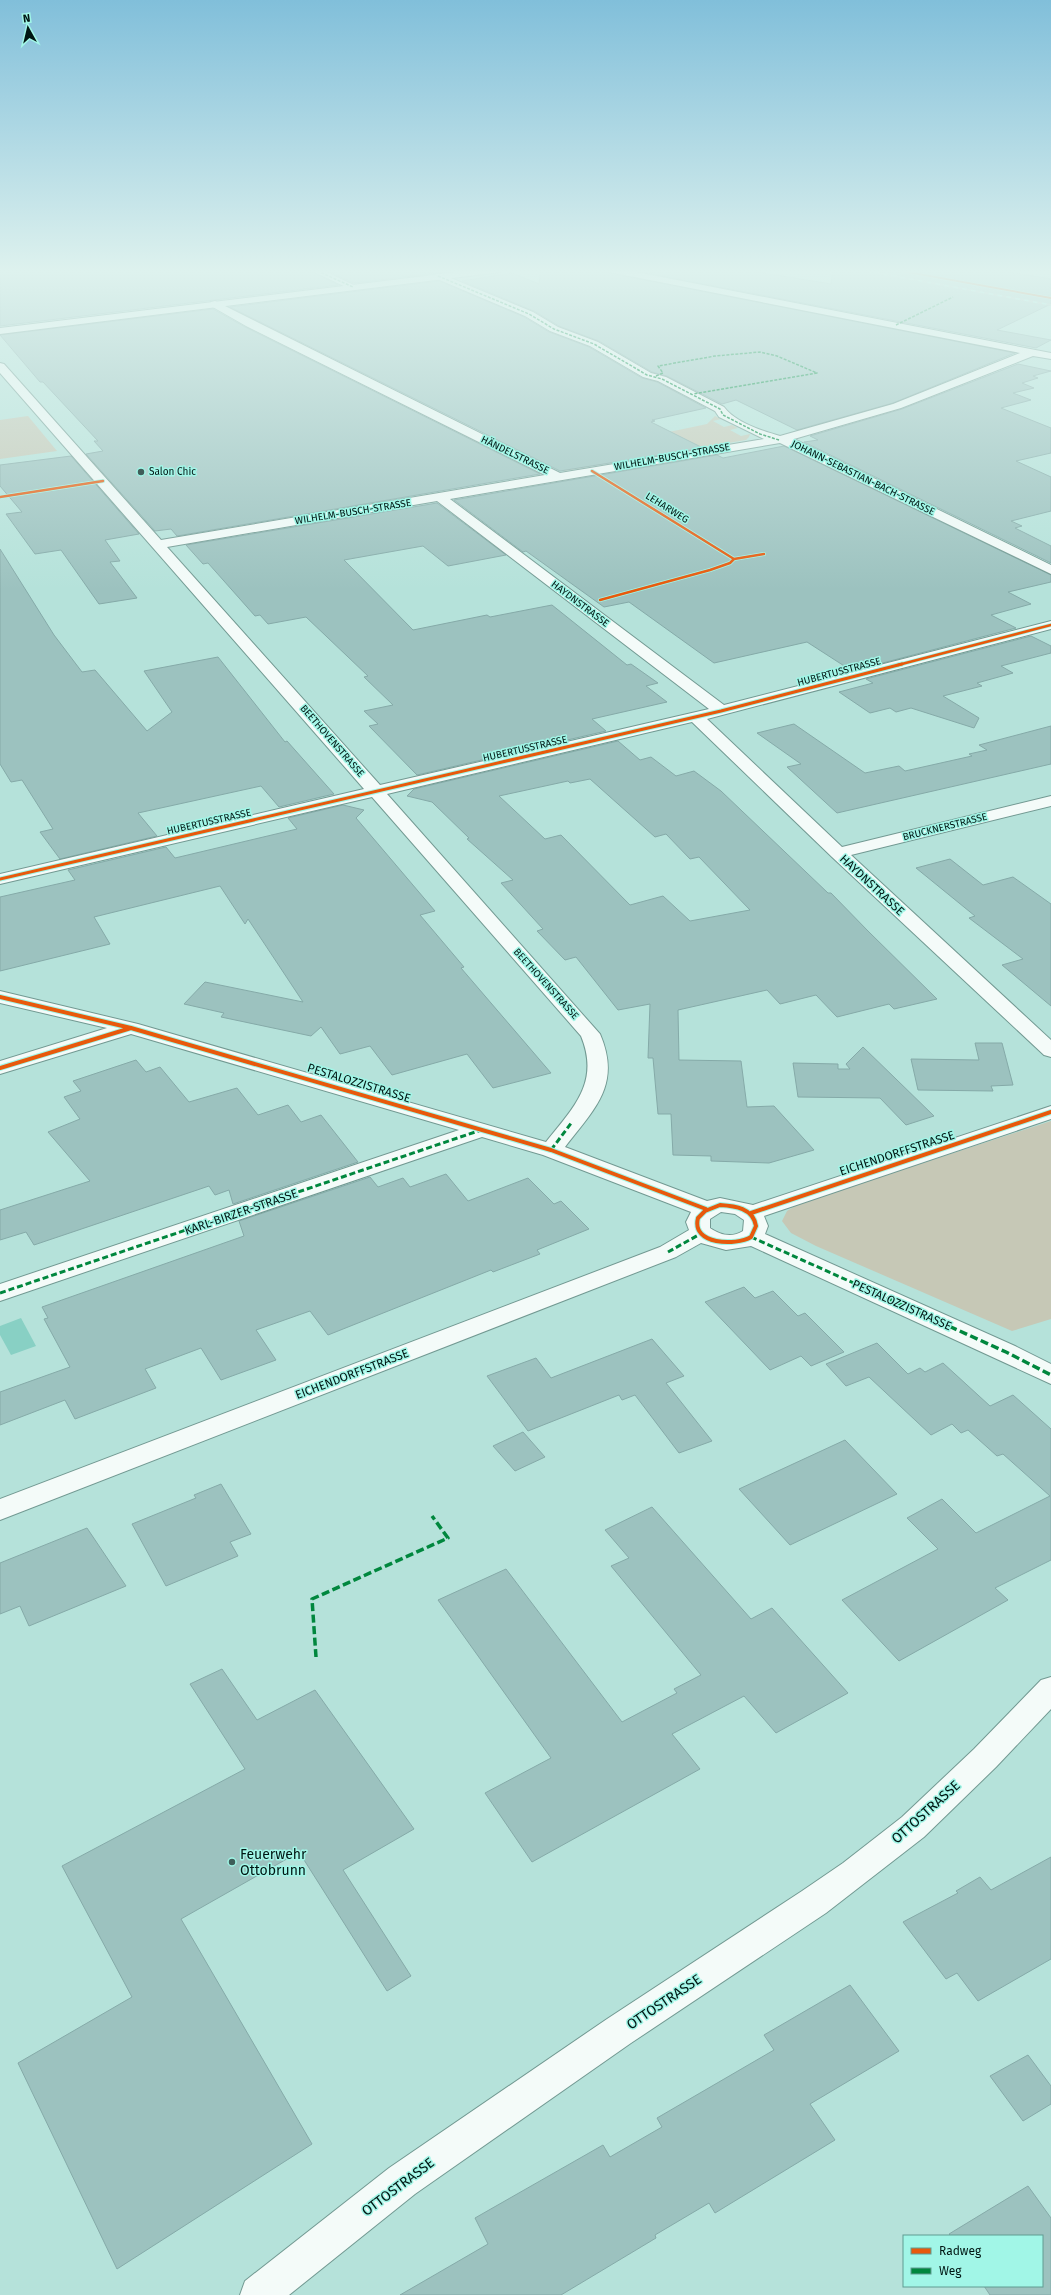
<svg xmlns="http://www.w3.org/2000/svg" width="1051" height="2295" viewBox="0 0 1051 2295" font-family="'Fira Sans',sans-serif">
<rect width="100%" height="100%" fill="#b5e2da"/>
<path fill="#c6c8b6" d="M28 416 57 451 0 459V420Z
M715 416 721 419 713 421 724 427 732 425 738 428 730 430 741 436 750 434 749 437 746 440 564 471 533 455 645 437 707 424Z
M1051 1121V1319L1012 1331 816 1246 791 1233 782 1221 787 1211 798 1204Z"/>
<path fill="#88d0c4" d="M21 1318 36 1346 11 1355 0 1335V1326Z"/>
<path fill="#9cc2bf" stroke="#85aaa8" fill-rule="evenodd" d="M0 269H307L338 285 0 326Z
M322 269H446V272L354 283Z
M541 269H604L609 273 1015 353 893 403 797 430 736 400 722 404 667 376 652 372 599 341 559 326 534 311 462 281 512 273 539 284Z
M626 269H745V270L831 284 833 269H991L1051 279V304L997 330 1051 340 1036 348Z
M439 281 524 317 549 332 589 347 642 378 657 382 706 408 652 420 655 421 651 422 703 448 560 471 230 307Z
M213 309 245 327 540 474 177 536 171 529 155 531 86 454 103 451 94 441H98L43 382H40L0 335Z
M1018 364 1051 371 1033 376 1038 378 1022 383 1034 388 1013 393 1031 400 1001 408 1051 428V453L1016 461 1051 477V511L1011 521 1022 526 1015 528 1051 546V563L804 442 818 440 810 436 902 409Z
M784 446 1051 575V582L1008 592 1031 604 991 615 1016 628 852 671 807 642 714 663 629 602 604 607 526 551 523 552 454 500 717 455 723 458Z
M71 456 139 534 105 540 120 561 110 562 137 598 99 604 61 550 35 554 6 514 22 512 0 486V465Z
M437 503 506 555 448 566 423 546 344 560 413 630 487 615 490 617 552 605 627 665 631 664 658 683 646 686 667 702 592 719 606 731 417 775 369 726 378 724 364 711 393 705 364 677 368 676 306 617 268 624 260 615 255 616 208 563 203 564 186 545Z
M0 549 54 635 82 672 95 670 147 731 172 712 144 671 218 657 285 742 287 741 334 794 279 807 261 786 138 813 157 836 60 859 40 832 53 829 22 780 11 782 0 764Z
M1031 636 1051 646V653L1001 666 1013 673 977 683 982 686 943 696 979 718 974 728 911 708 896 712 890 708 870 713 839 692 873 683 866 679Z
M794 724 865 773 899 766 905 771 972 756 969 754 987 750 979 745 1051 726V764L837 813 787 767 801 764 757 733Z
M618 741 640 760 651 757 676 776 694 771 721 791 828 893H831L868 931 937 999 894 1009 889 1004 837 1017 816 995 780 1004 767 990 678 1010 679 1060 741 1061 747 1107 774 1106 814 1150 769 1163 711 1161V1156L673 1155 671 1114H658L653 1058H648L650 1004 618 1010 576 957 565 960 537 931 543 929 501 883 513 880 467 839 469 838 432 802 407 796 414 789ZM590 779 655 837 666 834 690 859 699 857 750 910 690 921 663 896 630 905 561 835 545 839 499 796 568 781 570 783Z
M343 805 364 810 356 818 435 911 420 915 464 967 461 968 551 1073 493 1088 467 1054 392 1075 370 1046 340 1054 321 1027 311 1036 221 1017 224 1013 184 1004 205 982 303 1002 248 919 245 924 220 886 94 917 110 944 0 971V897L75 880 68 870 166 847 175 858 297 829 288 818Z
M950 859 983 885 1013 877 1051 904V1006L1002 965 1023 959 969 918 975 916 916 868Z
M975 1043H1002L1013 1085 991 1086 993 1091 918 1090 911 1059 979 1060Z
M863 1047 896 1079 934 1116 906 1125 880 1098 798 1097 793 1063 838 1064V1069H850L846 1064Z
M136 1060 146 1072 160 1067 189 1102 237 1088 258 1115 288 1105 301 1122 321 1115 358 1162 233 1204 229 1190 215 1195 209 1186 34 1245 26 1232 0 1240V1210L90 1181 48 1132 80 1119 64 1097 81 1091 73 1081Z
M446 1174 468 1201 528 1178 554 1204 561 1201 589 1229 537 1250 540 1254 493 1272 491 1270 328 1335 310 1311 256 1330 276 1360 221 1380 201 1348 145 1369 156 1388 75 1419 65 1400 0 1425V1392L70 1367 44 1319 48 1318 42 1307 244 1236 239 1221 370 1177 378 1187 403 1178 410 1187Z
M744 1287 755 1298 773 1291 798 1316 805 1313 844 1352 811 1366 801 1356 770 1370 705 1302Z
M652 1339 684 1376 666 1383 712 1441 679 1453 635 1395 622 1400 619 1395 528 1431 487 1376 536 1358 551 1378Z
M877 1343 908 1374 920 1368 925 1372 943 1363 990 1406 1013 1395 1051 1429V1560L995 1588 1008 1600 899 1661 842 1600 938 1549 907 1518 942 1499 976 1533 1050 1496 1003 1454 997 1456 968 1430 961 1433 952 1424 931 1435 869 1377 846 1386 826 1364Z
M523 1432 545 1457 515 1471 493 1446Z
M845 1440 897 1494 790 1545 739 1489Z
M221 1484 251 1534 230 1542 238 1556 166 1586 132 1524 196 1498 194 1495Z
M652 1507 751 1619 772 1608 848 1693 776 1733 744 1696 672 1734 700 1769 532 1862 485 1793 551 1758 438 1600 506 1569 622 1722 677 1693 674 1689 701 1675 611 1566 629 1558 605 1530Z
M87 1528 126 1586 29 1626 20 1606 0 1614V1563Z
M222 1669 257 1720 315 1690 414 1829 343 1870 411 1976 387 1991 299 1852 181 1919 312 2144 117 2269 18 2063 132 1997 62 1866 245 1769 190 1684Z
M1051 1857V1959L978 2001 957 1973 946 1979 903 1922 958 1893 956 1891 980 1877 991 1890Z
M850 1985 899 2051 810 2104 835 2140 715 2213 709 2203 655 2235 656 2238 561 2295H400L488 2244 475 2218 603 2145 610 2157 662 2127 657 2118 774 2050 764 2035Z
M1028 2055 1051 2086V2104L1023 2121 990 2076Z
M1028 2186 1051 2218V2295H990L984 2286H1042V2236H951L949 2234Z"/>
<g fill="none" stroke-linecap="round" stroke-linejoin="round">
<defs>
<path id="minor" d="M308 269H320L358 287 356 289H350Z
M605 269H621L1051 353V359L1033 356 901 408 794 439 1051 565V574L780 443 450 499 724 705 1051 621V629L707 719 842 847 1051 796V806L851 855 1051 1040V1057L1044 1055 832 857 692 722 387 794 600 1034C622 1085 594 1109 565 1147L707 1201 720 1198 753 1205 1051 1106V1119L764 1216 768 1226 765 1234 1015 1346 1051 1364V1384L751 1246 726 1250 701 1243 676 1257 0 1520V1499L660 1247 689 1230 686 1222 691 1212 543 1155 482 1137 0 1301V1284L459 1130 131 1034 0 1074V1061L107 1028 0 1003V991L138 1024 546 1142C574 1107 600 1082 581 1036L372 797 0 884V874L364 789 0 373V363L4 364 161 540 545 475 246 326 211 306V302L215 301 560 473 764 439 719 417 715 411 658 381 643 377 590 346 550 331 525 316 435 278V274H441L533 312 558 327 598 342 651 373 666 377 724 407C735 422 762 431 780 436L893 404 1020 353 609 272ZM437 501 709 709 380 785 167 547ZM721 1212 735 1214 744 1220 743 1231C732 1238 720 1235 710 1228V1219Z"/>
<path id="tertiary" d="M1051 1677V1709L996 1767 924 1837 826 1913 631 2043 415 2194 289 2295H240L245 2281 389 2168 607 2019 802 1891 843 1863 902 1817 974 1749 1041 1680Z"/>
<path id="secondary" d="M482 269H506L501 272 0 334V328Z"/>
</defs>
<use href="#minor" stroke="#729992" stroke-width="2"/>
<use href="#tertiary" stroke="#729992" stroke-width="2"/>
<use href="#secondary" stroke="#729992" stroke-width="2"/>
<use href="#minor" fill="#f4fbf9" fill-rule="evenodd"/>
<use href="#tertiary" fill="#f4fbf9" fill-rule="evenodd"/>
<use href="#secondary" fill="#f4fbf9" fill-rule="evenodd"/>
<defs>
<path id="rail" d="M856 269 1051 305"/>
</defs>
<use href="#rail" stroke="#b8c4c2" stroke-width="2"/>
<use href="#rail" stroke="#a1f6e7" stroke-width="1.5" stroke-dasharray="4.5" stroke-linecap="butt"/>
<path stroke="#00873e" stroke-width="1.5" stroke-dasharray="3 1.5" stroke-linecap="butt" d="M313 269 353 287
M438 276 529 314 554 329 594 344 647 375 662 379 720 409 723 415 760 434 779 440
M896 325 953 297
M656 376 663 373 658 366 715 356 760 352 777 356 817 373 693 394"/>
<path stroke="#00873e" stroke-width="3" stroke-dasharray="6 3" stroke-linecap="butt" d="M551 1150 572 1122
M751 1237 878 1294
M668 1252 702 1233
M0 1293 481 1130"/>
<path stroke="#00873e" stroke-width="3.5" stroke-dasharray="8 3.5" stroke-linecap="butt" d="M876 1293 1006 1352 1051 1375
M316 1657 312 1599 448 1538 432 1516"/>
<defs>
<path id="cycleway-far3" d="M891 269 1051 298"/>
<path id="cycleway-far2" d="M592 471 734 559
M0 497 103 481
M600 600 710 570 730 563 734 559 764 554
M898 665 1051 625"/>
<path id="cycleway-far1" d="M0 879 721 711 902 664"/>
<path id="cycleway" d="M0 997 131 1028 551 1150 706 1209
M0 1068 131 1028
M720 1205C735 1206 753 1208 756 1226L751 1237C736 1246 691 1245 698 1218L705 1211Z
M751 1213 1051 1112"/>
</defs>
<use href="#cycleway-far3" stroke="#a1f6e7" stroke-width="3"/>
<use href="#cycleway-far2" stroke="#a1f6e7" stroke-width="4"/>
<use href="#cycleway-far1" stroke="#a1f6e7" stroke-width="5"/>
<use href="#cycleway" stroke="#a1f6e7" stroke-width="6"/>
<use href="#cycleway-far3" stroke="#e8590c" stroke-width="2"/>
<use href="#cycleway-far2" stroke="#e8590c" stroke-width="2.5"/>
<use href="#cycleway-far1" stroke="#e8590c" stroke-width="3"/>
<use href="#cycleway" stroke="#e8590c" stroke-width="4"/>
</g>
<linearGradient id="sky" x2="0" y2="1"><stop stop-color="#81bfda"/><stop offset="0.46" stop-color="#def2ee"/><stop offset="1" stop-color="#def2ee" stop-opacity="0"/></linearGradient>
<rect width="1051" height="590" fill="url(#sky)"/>
<g fill="#3f5d59" stroke="#a1f6e7" stroke-width="1.5">
<circle cx="141" cy="472" r="4"/>
<circle cx="232" cy="1862" r="4"/>
</g>
<g text-anchor="middle" dominant-baseline="central" stroke-width="3" stroke-linejoin="round" paint-order="stroke">
<g font-size="10" fill="#001613" stroke="#a1f6e7">
<text transform="translate(515 455) rotate(26)">HÄNDELSTRASSE</text>
<text transform="translate(672 457) rotate(-10)">WILHELM-BUSCH-STRASSE</text>
<text transform="translate(863 478) rotate(26)">JOHANN-SEBASTIAN-BACH-STRASSE</text>
<text transform="translate(667 508) rotate(32)">LEHARWEG</text>
<text transform="translate(353 512) rotate(-9)">WILHELM-BUSCH-STRASSE</text>
<text transform="translate(580 604) rotate(37)">HAYDNSTRASSE</text>
<text transform="translate(839 672) rotate(-15)">HUBERTUSSTRASSE</text>
<text transform="translate(332 741) rotate(49)">BEETHOVENSTRASSE</text>
<text transform="translate(525 749) rotate(-13)">HUBERTUSSTRASSE</text>
<text transform="translate(209 822) rotate(-13)">HUBERTUSSTRASSE</text>
<text transform="translate(945 827) rotate(-14)">BRUCKNERSTRASSE</text>
<text transform="translate(546 984) rotate(48)">BEETHOVENSTRASSE</text>
</g>
<g font-size="10" fill="#001613" stroke="#a1f6e7" text-anchor="start">
<text x="149" y="472">Salon Chic</text>
</g>
<g font-size="12" fill="#001613" stroke="#a1f6e7">
<text transform="translate(872 885) rotate(43)">HAYDNSTRASSE</text>
<text transform="translate(359 1083) rotate(17)">PESTALOZZISTRASSE</text>
<text transform="translate(897 1153) rotate(-18)">EICHENDORFFSTRASSE</text>
<text transform="translate(241 1212) rotate(-19)">KARL-BIRZER-STRASSE</text>
<text transform="translate(902 1305) rotate(24)">PESTALOZZISTRASSE</text>
<text transform="translate(352 1374) rotate(-21)">EICHENDORFFSTRASSE</text>
</g>
<g font-size="14" fill="#001613" stroke="#a1f6e7">
<text transform="translate(926 1812) rotate(-42)">OTTOSTRASSE</text>
<text transform="translate(664 2002) rotate(-34)">OTTOSTRASSE</text>
<text transform="translate(398 2187) rotate(-37)">OTTOSTRASSE</text>
</g>
<g font-size="14" fill="#001613" stroke="#a1f6e7" text-anchor="start">
<text x="240" y="1854">Feuerwehr<tspan x="240" dy="16">Ottobrunn</tspan></text>
</g>
</g>
<rect x="903" y="2235" width="140" height="52" fill="#a1f6e7" stroke="#619c92"/>
<rect x="911" y="2248" width="20" height="6" fill="#e8590c" stroke="#619c92"/>
<text x="939" y="2255" font-size="12" fill="#001613">Radweg</text>
<rect x="911" y="2268" width="20" height="6" fill="#00873e" stroke="#619c92"/>
<text x="939" y="2275" font-size="12" fill="#001613">Weg</text>
<g transform="translate(28 28) rotate(352)" stroke="#a1f6e7" stroke-width="3" paint-order="stroke">
<path d="M0-3L7 15L0 10L-7 15Z" fill="#001613"/>
<text y="-6" font-size="11" font-weight="bold" text-anchor="middle" fill="#001613">N</text>
</g>
</svg>
